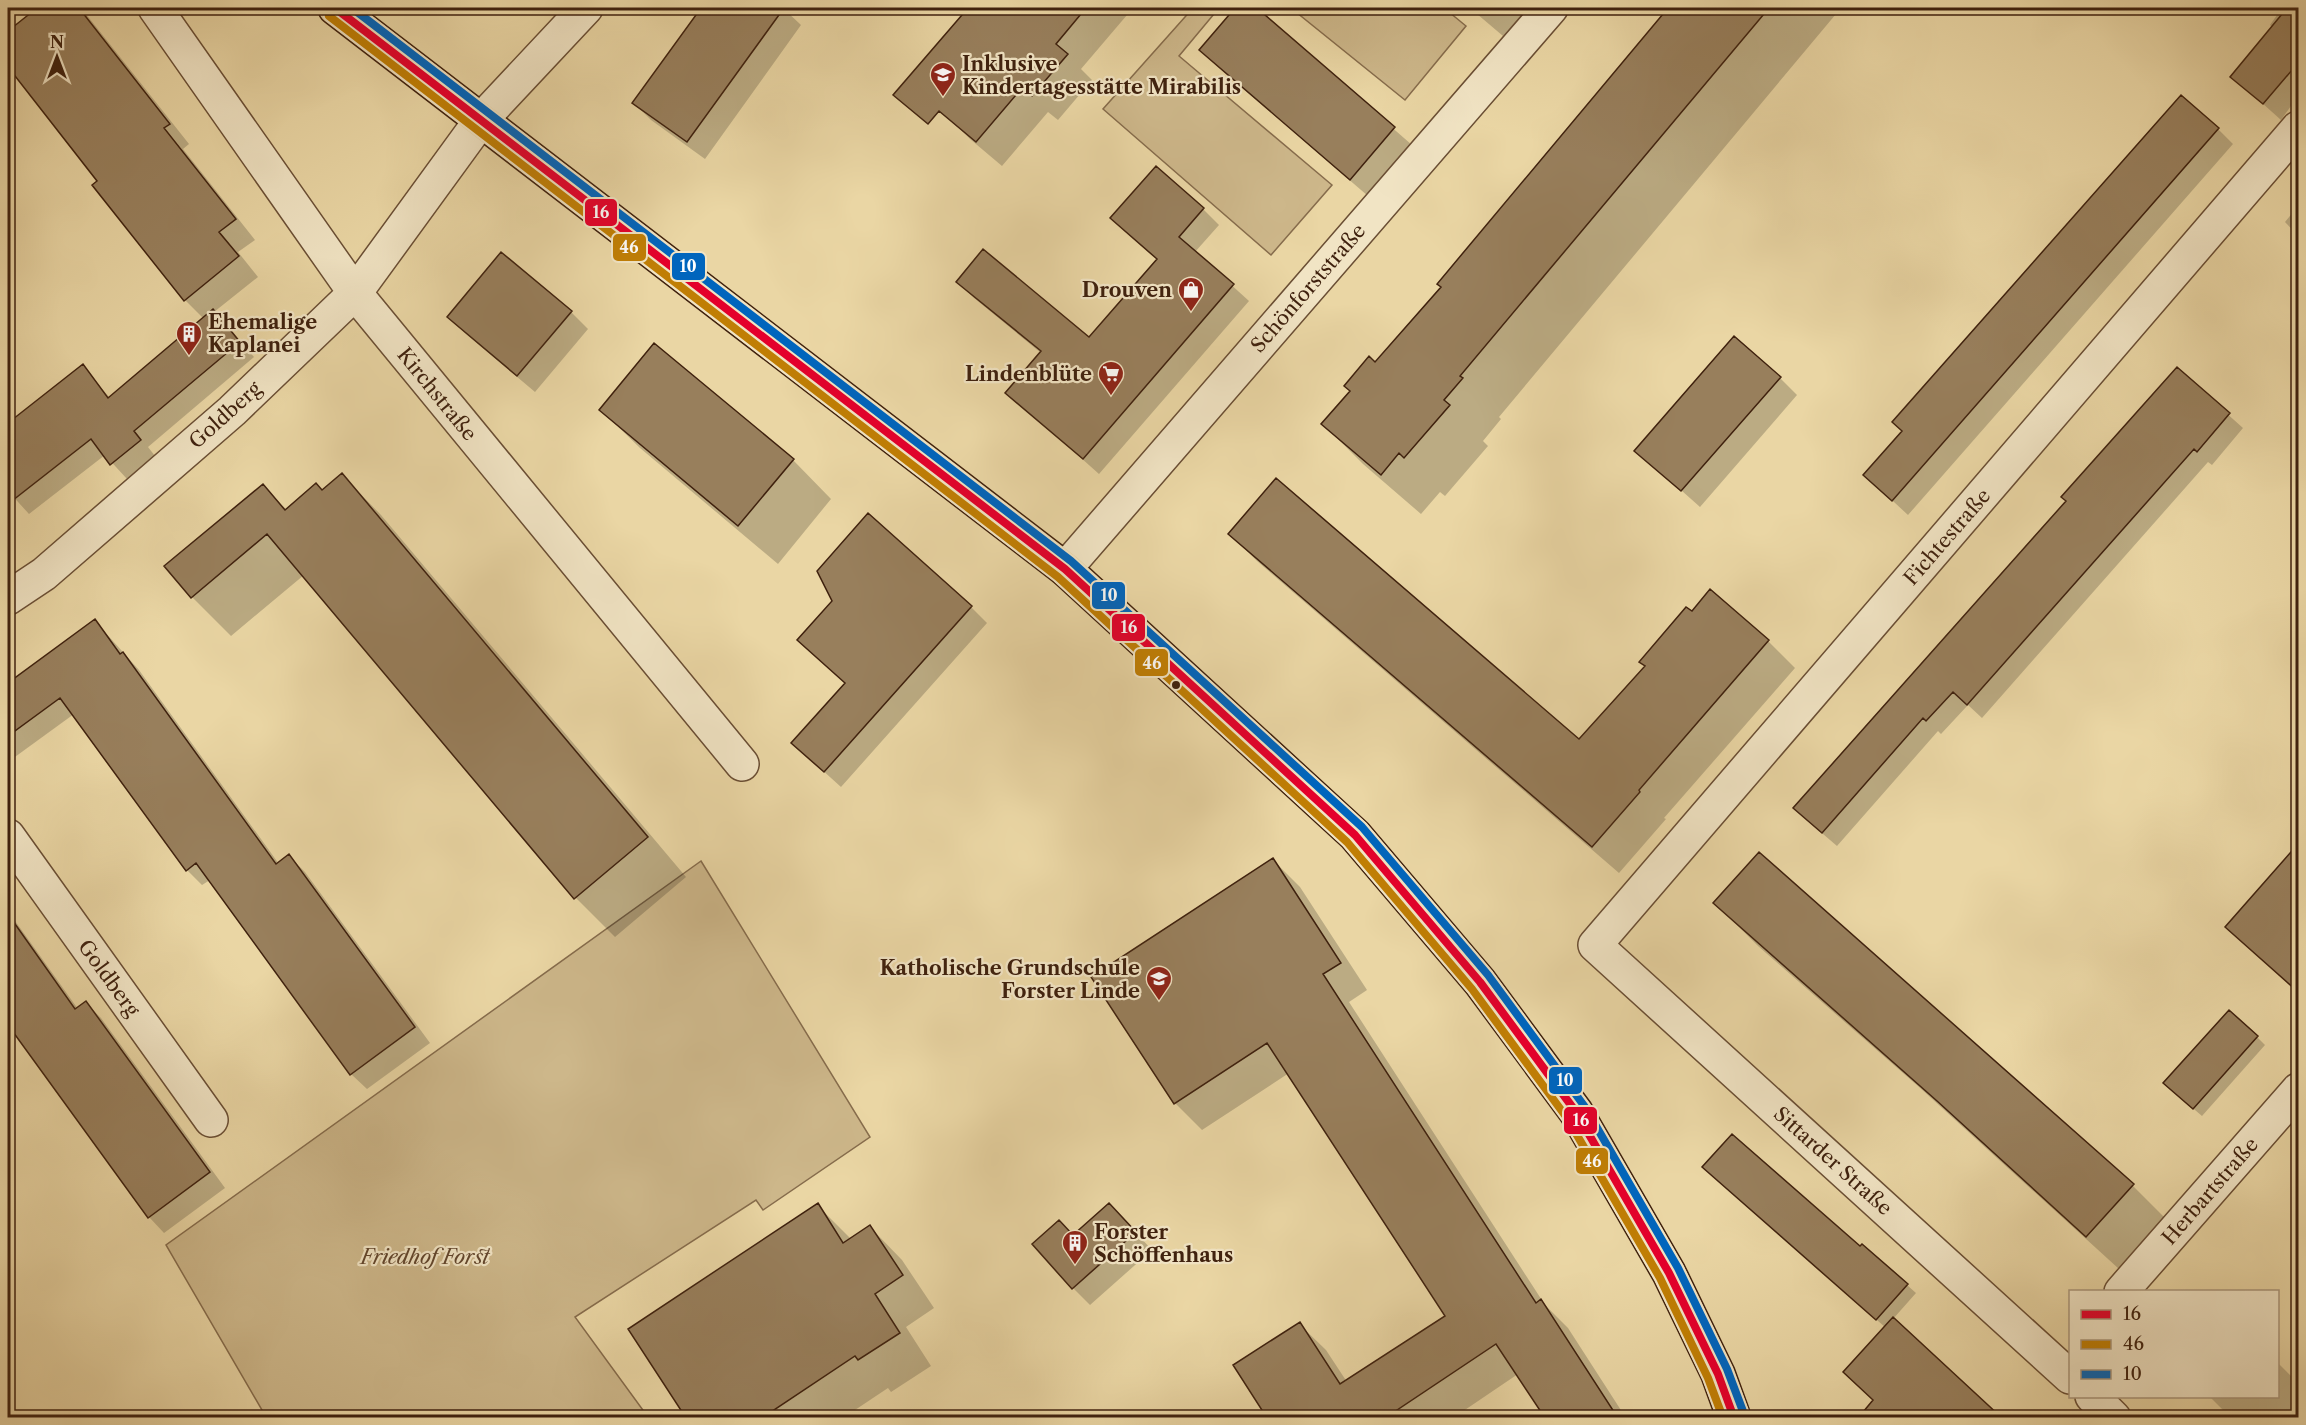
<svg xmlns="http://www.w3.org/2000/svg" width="2306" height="1425" viewBox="0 0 2306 1425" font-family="'Libre Caslon Text',serif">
<rect width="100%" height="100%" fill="#ead6a4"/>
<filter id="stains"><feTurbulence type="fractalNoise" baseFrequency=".00333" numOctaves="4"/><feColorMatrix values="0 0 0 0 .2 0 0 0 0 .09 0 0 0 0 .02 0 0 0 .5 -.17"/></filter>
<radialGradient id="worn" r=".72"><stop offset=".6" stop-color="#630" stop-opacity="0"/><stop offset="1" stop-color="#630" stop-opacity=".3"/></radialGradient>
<path fill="#cdb78a" stroke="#866c4c" stroke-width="1.5" d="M1193 8H1219L1179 56 1332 185 1271 255 1103 109Z
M1291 8H1444L1466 26 1405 100Z
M701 861 870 1137 763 1210 756 1200 575 1317 648 1417H266L166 1245Z"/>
<path fill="#0003" d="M39 8 82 9 189 144 183 149 255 240 238 252 258 277 214 312 254 357 148 447 155 456 127 479 105 455 29 514 8 491V424L82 366 110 398 204 319 185 300 99 181 8 64V33Z
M533 8H542L539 12Z
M703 8H783L801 25 705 159 651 120 634 103Z
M970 8H1133L1081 69 1092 80 1058 120 1048 112 1002 166 970 139 944 113 929 55Z
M1237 8H1255L1412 145 1368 196 1218 67 1201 50Z
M1470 8H1528L1503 36Z
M1670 8H1841L1499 417 1501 419 1483 441 1488 446 1445 496 1440 492 1421 514 1363 464 1323 424 1442 287 1439 283Z
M2267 8H2298V96L2281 120 2232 76 2272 27 2270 25 2277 15Z
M2218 129 2233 144 1908 515 1881 490 1904 432Z
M2298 206V236L2285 222Z
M1203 209 1219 225 1195 252 1249 301 1099 474 1007 392 1041 353 974 298 958 282 1090 339 1158 260 1112 218Z
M571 312 588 329 535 392 466 334 449 317Z
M2177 369 2243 428 2212 465 2208 462 1982 718 1968 705 1941 734 1938 731 1837 846 1809 822Z
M1780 378 1797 395 1700 507 1636 450Z
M601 410 793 460 831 499 778 564 640 448Z
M342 475 381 515 686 877 615 937 576 898 304 575 231 636 192 597 262 486 287 510 323 491Z
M1230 534 1579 741 1710 591 1768 641 1795 668 1664 818 1666 819 1619 873 1257 561Z
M971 607 987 623 841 787 810 759 846 684Z
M95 621 139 670 279 864 289 856 305 872 430 1043 367 1089 351 1074 210 880 202 885 187 870 74 714 8 762V685Z
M2298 846V992L2227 927Z
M1273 860 1300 887 1367 990 1349 1002 1545 1305 1568 1328 1626 1418H1547L1518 1374 1453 1418H1269L1299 1324 1326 1350 1347 1382 1447 1317 1289 1073 1202 1130 1175 1103Z
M1715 903 2132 1185 2175 1228 2130 1279 1919 1087 1758 946Z
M8 911 78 1009 86 1003 101 1018 225 1188 164 1233 149 1217 8 1023Z
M2257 1037 2265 1045 2202 1116 2174 1092Z
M1713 1175 1861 1249 1863 1246 1916 1293 1893 1319 1874 1401 1886 1328Z
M817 1205 851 1239 870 1227 902 1260 934 1308 906 1327 931 1366 891 1392 888 1388 843 1418H688Z
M1126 1222 1152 1250 1090 1305 1073 1288 1074 1236Z
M2278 1363 2298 1383V1418H2231L2209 1396H2278Z"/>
<path fill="#987f5c" stroke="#3f210e" stroke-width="1.5" d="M37 8H79L170 124 164 128 236 219 219 232 239 256 184 301 92 185 97 181 8 67V31Z
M701 8H784L687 142 632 103Z
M968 8H1086L1056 44 1068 54 1032 96 1022 88 976 142 939 111 928 124 893 95Z
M1235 8H1257L1395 127 1350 180 1199 50Z
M1668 8H1769L1460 376 1463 378 1444 400 1450 405 1404 458 1399 453 1381 475 1321 424 1350 391 1344 386 1369 356 1375 362 1441 287 1437 284Z
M2287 8H2298V63L2263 104 2230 77Z
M2181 95 2219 128 1892 501 1863 475 1902 431 1892 422Z
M1156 166 1204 208 1179 237 1234 284 1083 459 1005 393 1041 351 956 282 983 249 1089 337 1157 259 1110 218Z
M501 252 572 311 517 376 447 317Z
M213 309 240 342 134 431 141 440 110 465 91 439 8 504V423L83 364 108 398Z
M1734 336 1781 377 1681 491 1634 451Z
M654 343 794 459 738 526 599 410Z
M2177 367 2230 413 2197 452 2194 449 1967 705 1953 692 1926 721 1923 718 1822 833 1793 808 2066 501 2061 497Z
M342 473 648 837 574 899 267 534 191 598 164 566 263 484 285 510 316 483 322 490Z
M1276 478 1579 739 1645 666 1639 662 1686 607 1692 611 1710 589 1769 640 1639 790 1640 792 1592 847 1228 534Z
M868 513 972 606 824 772 791 743 845 683 797 640 832 601 817 571Z
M95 619 120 654 123 652 276 864 289 854 415 1027 350 1075 196 863 186 871 60 698 8 736V683Z
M2298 844V992L2225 927Z
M1759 852 2134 1184 2086 1237 1937 1101 1713 903Z
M1273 858 1341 963 1323 974 1536 1303 1541 1299 1618 1418H1545L1496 1344 1385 1418H1267L1233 1365 1300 1322 1340 1384 1445 1316 1267 1043 1174 1104 1091 977Z
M8 914 75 1009 86 1001 210 1172 148 1218 8 1025Z
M2229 1010 2258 1036 2193 1109 2163 1083Z
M1732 1134 1860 1246 1862 1244 1908 1284 1876 1320 1702 1167Z
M818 1203 843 1243 870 1225 903 1275 875 1294 900 1333 858 1360 855 1356 762 1418H686L628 1329Z
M1109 1203 1136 1232 1072 1289 1032 1244 1059 1220 1073 1235Z
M1893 1317 2002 1418H1858L1873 1400 1843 1372Z"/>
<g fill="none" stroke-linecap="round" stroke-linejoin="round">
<defs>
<path id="minor" d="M155 8 355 293 742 764
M1065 569 1551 8
M8 598 44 574 232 411 355 293 481 120 586 8
M8 836 211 1120
M2121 1292 2298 1090
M2070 1377 1595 945 2298 128
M2092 1396 2114 1418"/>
<path id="major" d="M335 8 1065 569 1355 835 1480 982 1576 1112 1669 1273 1718 1374 1734 1418"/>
</defs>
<use href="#minor" stroke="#6a4e34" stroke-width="36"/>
<use href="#major" stroke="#3f210e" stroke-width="36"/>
<use href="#minor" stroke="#f1e4c4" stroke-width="33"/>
<use href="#major" stroke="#ead6a4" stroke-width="33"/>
<defs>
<path id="bus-1" d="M335 8 1065 569 1355 835 1480 982 1576 1112 1669 1273 1718 1374 1734 1418"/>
<path id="bus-2" d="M329 16 1058 577 1347 842 1472 989 1567 1118 1660 1278 1708 1378 1723 1418"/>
<path id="bus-3" d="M352 8 1071 561 1362 827 1488 975 1585 1107 1678 1268 1727 1369 1744 1414"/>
</defs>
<use href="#bus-1" stroke="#f1e4c4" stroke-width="12"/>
<use href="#bus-2" stroke="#f1e4c4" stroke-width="12"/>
<use href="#bus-3" stroke="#f1e4c4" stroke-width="12"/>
<use href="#bus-1" stroke="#e4002b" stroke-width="8"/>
<use href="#bus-2" stroke="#c07e04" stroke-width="8"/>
<use href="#bus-3" stroke="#0065bd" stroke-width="8"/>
</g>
<defs>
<symbol id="school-pin" viewBox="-11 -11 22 30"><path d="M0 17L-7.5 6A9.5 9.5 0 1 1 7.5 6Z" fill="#8f2418" stroke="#f1e4c4"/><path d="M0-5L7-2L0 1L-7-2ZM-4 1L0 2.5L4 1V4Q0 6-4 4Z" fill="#fff"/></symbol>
<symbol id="shop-pin" viewBox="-11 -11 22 30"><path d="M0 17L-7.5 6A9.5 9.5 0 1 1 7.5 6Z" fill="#8f2418" stroke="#f1e4c4"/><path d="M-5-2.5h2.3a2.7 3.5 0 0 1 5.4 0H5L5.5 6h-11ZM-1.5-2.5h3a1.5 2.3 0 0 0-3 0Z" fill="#fff"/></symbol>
<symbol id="building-pin" viewBox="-11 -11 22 30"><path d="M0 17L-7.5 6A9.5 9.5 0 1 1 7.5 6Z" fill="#8f2418" stroke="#f1e4c4"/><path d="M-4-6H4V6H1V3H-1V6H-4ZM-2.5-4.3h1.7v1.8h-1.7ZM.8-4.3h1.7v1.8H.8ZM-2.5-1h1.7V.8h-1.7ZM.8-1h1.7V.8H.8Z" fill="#fff"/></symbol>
<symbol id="supermarket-pin" viewBox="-11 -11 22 30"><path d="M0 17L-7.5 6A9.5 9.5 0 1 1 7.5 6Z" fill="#8f2418" stroke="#f1e4c4"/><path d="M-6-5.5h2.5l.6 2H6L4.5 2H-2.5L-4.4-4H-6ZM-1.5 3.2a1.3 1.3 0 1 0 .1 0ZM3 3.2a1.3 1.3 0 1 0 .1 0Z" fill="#fff"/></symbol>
</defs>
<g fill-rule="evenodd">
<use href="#school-pin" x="928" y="60" width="30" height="40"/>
<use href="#shop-pin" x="1176" y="275" width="30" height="40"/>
<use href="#building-pin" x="174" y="319" width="30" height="40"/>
<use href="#supermarket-pin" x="1096" y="359" width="30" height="40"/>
<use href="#school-pin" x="1144" y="964" width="30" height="40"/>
<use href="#building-pin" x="1060" y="1228" width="30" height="40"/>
</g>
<circle fill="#3f210e" stroke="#f1e4c4" stroke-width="2" cx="1176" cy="685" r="5"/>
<g text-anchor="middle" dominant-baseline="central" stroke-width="4.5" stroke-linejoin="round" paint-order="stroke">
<g font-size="20" font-weight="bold" fill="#3f210e" stroke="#f1e4c4" text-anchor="start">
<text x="962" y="64">Inklusive<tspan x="962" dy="23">Kindertagesstätte Mirabilis</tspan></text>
<text x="1172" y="290" text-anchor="end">Drouven</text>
<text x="208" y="322">Ehemalige<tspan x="208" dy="23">Kaplanei</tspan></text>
<text x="1092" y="374" text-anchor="end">Lindenblüte</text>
<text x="1140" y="968" text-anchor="end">Katholische Grundschule<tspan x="1140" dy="23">Forster Linde</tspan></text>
<text x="1094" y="1232">Forster<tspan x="1094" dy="23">Schöffenhaus</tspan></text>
</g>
<g font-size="20" fill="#3f210e" stroke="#f1e4c4">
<text transform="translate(1308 288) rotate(-49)">Schönforststraße</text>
<text transform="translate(437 394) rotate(51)">Kirchstraße</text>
<text transform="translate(225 415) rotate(-42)">Goldberg</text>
<text transform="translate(1947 537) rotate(-49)">Fichtestraße</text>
<text transform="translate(109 978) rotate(54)">Goldberg</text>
<text transform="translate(1833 1161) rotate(42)">Sittarder Straße</text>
<text transform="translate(2210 1191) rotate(-49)">Herbartstraße</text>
</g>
<g font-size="20" font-style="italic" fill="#62462d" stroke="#f1e4c4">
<text x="425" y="1257">Friedhof Forst</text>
</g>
</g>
<g stroke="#f1e4c4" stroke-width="2">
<rect x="584" y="198" width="34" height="29" rx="6" fill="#e4002b"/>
<rect x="612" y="233" width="35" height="29" rx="6" fill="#c07e04"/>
<rect x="671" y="252" width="35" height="29" rx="6" fill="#0065bd"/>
<rect x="1091" y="581" width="35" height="29" rx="6" fill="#0065bd"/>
<rect x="1111" y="613" width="35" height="29" rx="6" fill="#e4002b"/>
<rect x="1134" y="648" width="35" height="29" rx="6" fill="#c07e04"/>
<rect x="1548" y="1066" width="35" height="29" rx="6" fill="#0065bd"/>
<rect x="1563" y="1106" width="35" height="29" rx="6" fill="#e4002b"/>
<rect x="1575" y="1147" width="34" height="28" rx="6" fill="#c07e04"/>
</g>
<g font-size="16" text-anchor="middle" font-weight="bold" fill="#fff">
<text x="601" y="218">16</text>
<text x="629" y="253">46</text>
<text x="688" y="272">10</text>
<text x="1109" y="601">10</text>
<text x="1129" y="633">16</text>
<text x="1152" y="669">46</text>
<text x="1565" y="1086">10</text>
<text x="1581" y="1126">16</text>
<text x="1592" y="1167">46</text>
</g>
<rect width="2306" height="1425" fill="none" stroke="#ead6a4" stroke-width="30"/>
<rect x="9" y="9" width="2288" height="1407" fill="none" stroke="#3f210e" stroke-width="3"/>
<rect x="15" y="15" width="2276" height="1395" fill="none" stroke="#3f210e" stroke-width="1.5"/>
<rect x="2069" y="1290" width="210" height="108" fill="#f1e4c4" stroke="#aa967b" stroke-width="1.5"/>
<rect x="2081" y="1310" width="30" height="9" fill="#e4002b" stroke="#aa967b" stroke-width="1.5"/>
<text x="2123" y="1320" font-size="18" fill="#3f210e">16</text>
<rect x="2081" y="1340" width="30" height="9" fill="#c07e04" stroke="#aa967b" stroke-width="1.5"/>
<text x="2123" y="1350" font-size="18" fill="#3f210e">46</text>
<rect x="2081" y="1370" width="30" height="9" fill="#0065bd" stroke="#aa967b" stroke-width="1.5"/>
<text x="2123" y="1380" font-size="18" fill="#3f210e">10</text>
<g transform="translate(57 57)" stroke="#f1e4c4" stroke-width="4.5" paint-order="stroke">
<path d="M0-4.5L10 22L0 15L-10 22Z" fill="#3f210e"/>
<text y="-9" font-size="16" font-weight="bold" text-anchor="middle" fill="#3f210e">N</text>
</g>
<rect width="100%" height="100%" filter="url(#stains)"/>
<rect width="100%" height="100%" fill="url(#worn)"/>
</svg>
